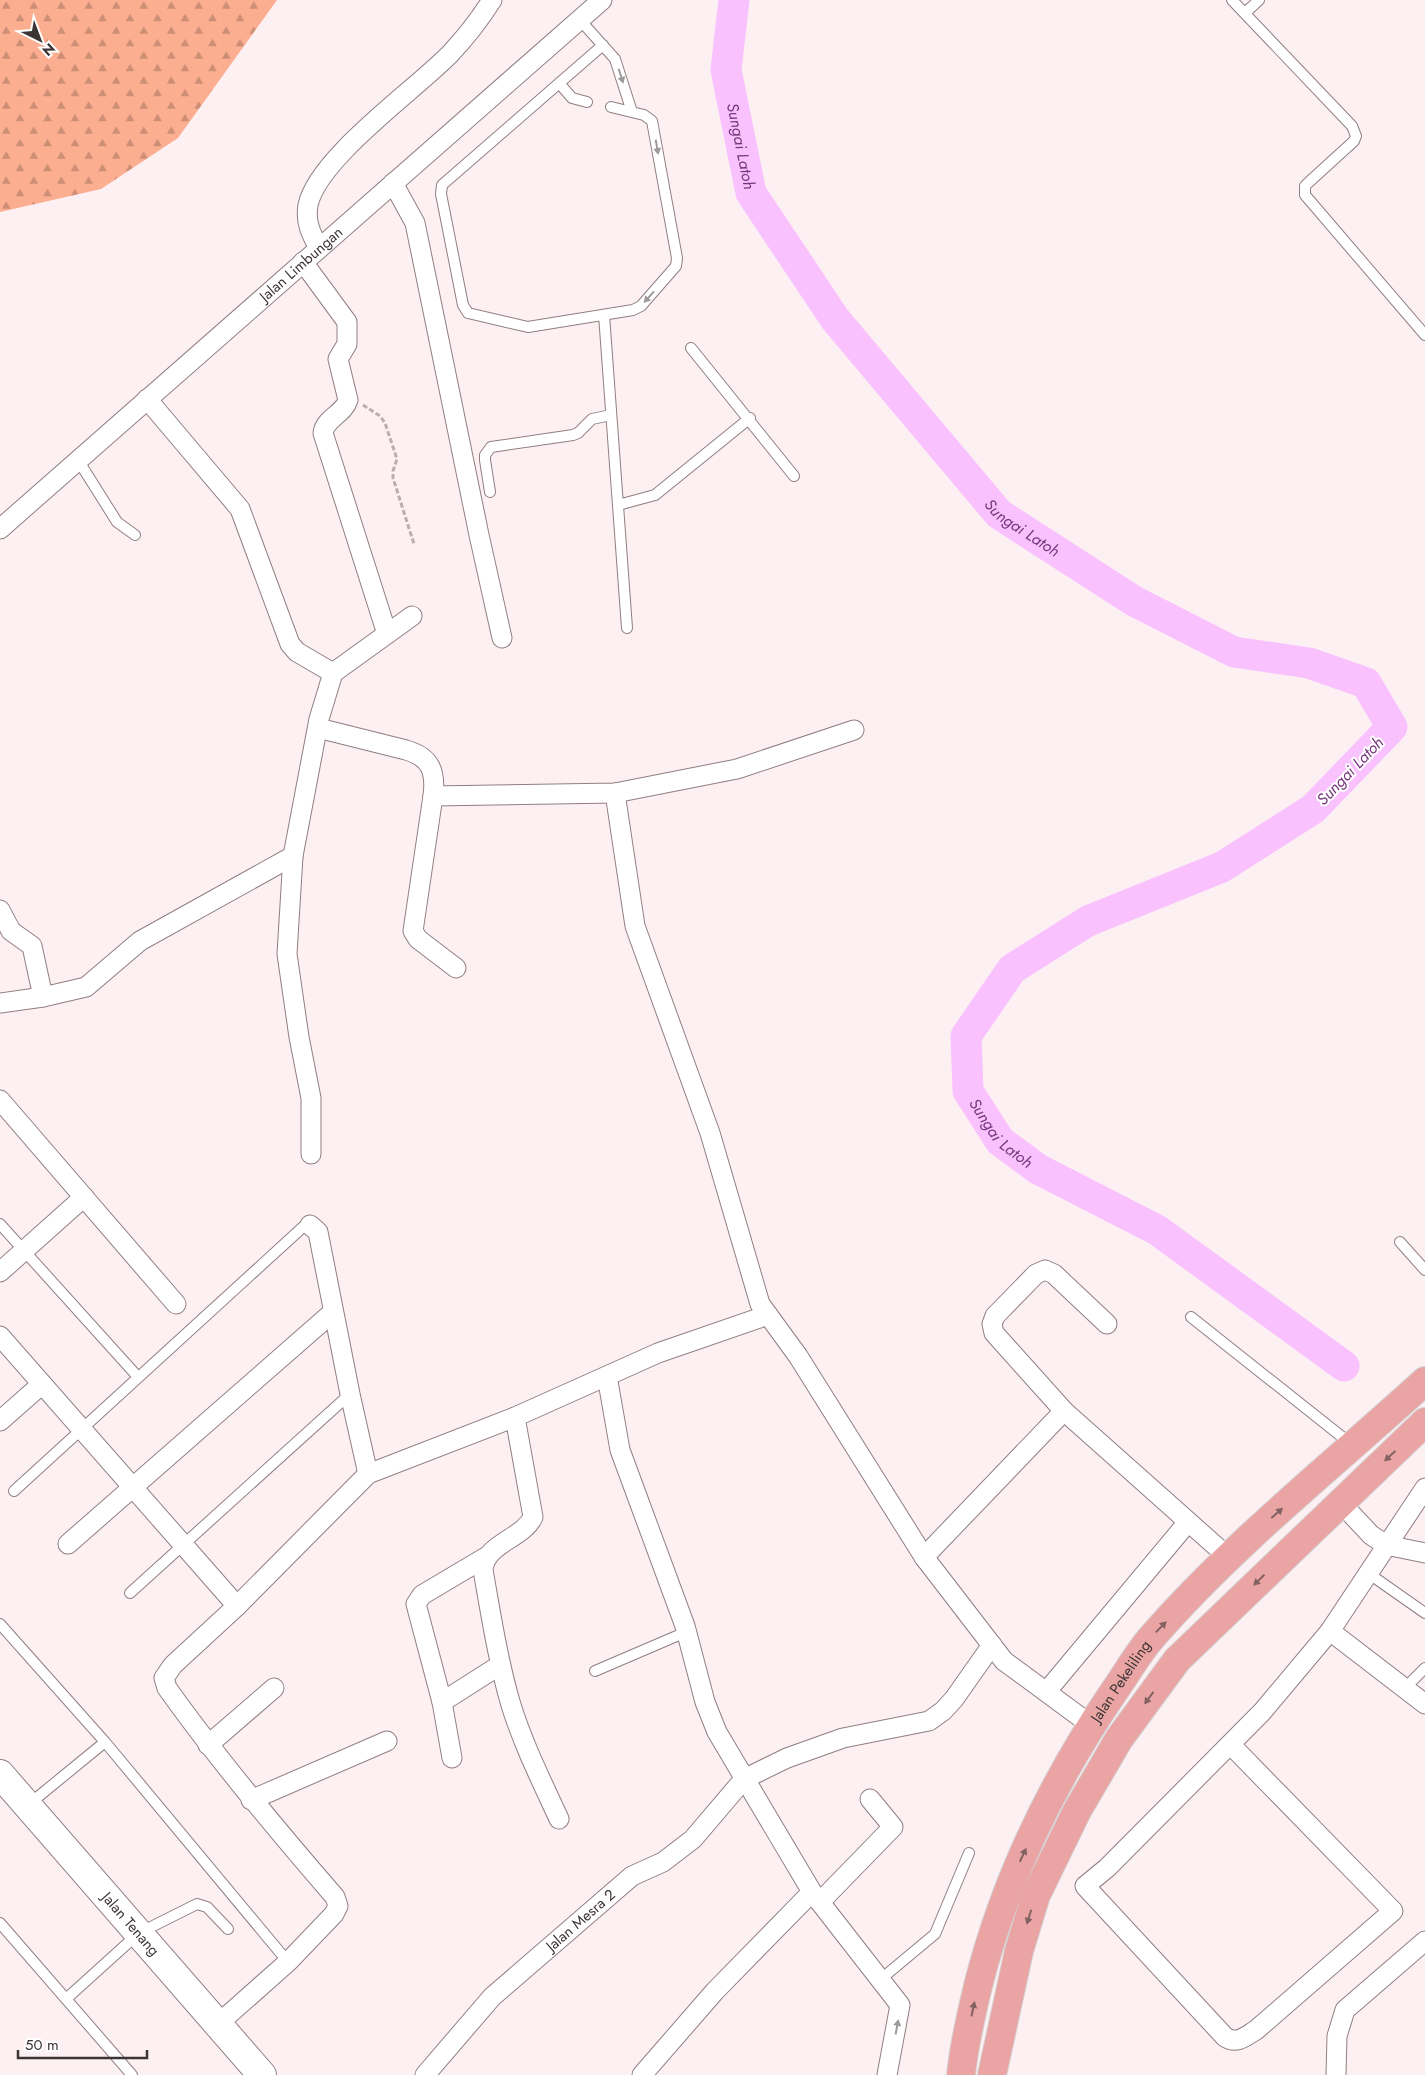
<svg xmlns="http://www.w3.org/2000/svg" width="1425" height="2075" viewBox="0 0 1425 2075" font-family="Jost,sans-serif">
<defs>
<pattern id="forest-firs" width="22" height="20" patternUnits="userSpaceOnUse" patternTransform="scale(1.25)"><rect width="22" height="20" fill="#fcae90"/><path d="M5 1l3.5 6h-7zM16 11l3.5 6h-7z" fill="#cd8e76"/></pattern>
</defs>
<rect width="100%" height="100%" fill="#fdf0f3"/>
<path fill="url(#forest-firs)" d="M0 0H277L178 138 101 189 0 212Z"/>
<g fill="none" stroke-linecap="round" stroke-linejoin="round">
<path stroke="#f9c2fe" stroke-width="31" id="s1" d="M734 0 726 70 751 193 835 319 999 514 1134 601 1234 652 1309 663 1366 683 1392 727 1313 809 1222 867 1088 921 1012 969 966 1036 968 1091 1000 1141 1038 1169 1157 1230 1344 1366"/>
<defs>
<path id="lane" d="M1232 0 1352 126 1356 136 1354 141 1309 182 1305 186V195L1425 335
M1245 13 1259 0
M580 20 615 59 632 112
M603 45 442 185 441 194 463 305 468 313 528 327 633 310 641 306 676 266 677 258 652 121 644 115 611 107
M559 83 572 98 587 102
M604 315 627 628
M691 348 794 476
M78 460 117 522 135 535
M490 492 485 460V455L491 447 573 435 578 433 592 419 611 415
M618 505 655 495 750 418
M0 1224 138 1377
M1400 1242 1425 1270
M1191 1317 1351 1444
M14 1491 303 1227 310 1225
M1368 1573 1425 1613
M130 1593 350 1394
M0 1624 105 1742 288 1962
M595 1671 686 1632
M1405 1688 1425 1668
M28 1805 105 1742
M0 1923 132 2075
M881 1979 935 1934 969 1853
M66 1999 139 1933 197 1904 207 1907 228 1929"/>
<g id="street">
<path d="M393 183 415 223 479 535 502 638"/>
<path d="M319 248C311 234 305 222 308 205 318 158 415 90 450 54 466 37 480 19 492 0"/>
<path d="M303 262 347 322V344L338 359 348 400C344 414 325 418 323 433L387 634"/>
<path d="M147 399 240 509 290 644 297 652 333 673"/>
<path id="s2" d="M0 529 602 0"/>
<path d="M318 728 406 750C431 757 436 772 433 796L615 793 737 769 854 730"/>
<path d="M615 793 635 926 710 1133 760 1304 798 1356 924 1557 1004 1661 1091 1725"/>
<path d="M433 796 413 931 418 939 456 968"/>
<path d="M0 910 11 931 32 946 43 997"/>
<path d="M0 1003 43 997 86 987 140 941 293 856"/>
<path d="M0 1100 176 1304"/>
<path d="M311 1154V1098L299 1037 287 954 293 856 319 719 333 673 412 616"/>
<path d="M310 1225 318 1232 350 1394 368 1474"/>
<path d="M0 1272 84 1197"/>
<path d="M1107 1324 1054 1274 1045 1270 1036 1274 995 1316 992 1324 994 1333 1064 1411 1228 1557"/>
<path d="M0 1336 237 1606"/>
<path d="M607 1376 620 1450 685 1626 705 1702 717 1732 812 1892 900 2005 887 2075"/>
<path d="M515 1417 533 1517C523 1539 485 1543 483 1570 491 1615 498 1661 511 1705 523 1744 542 1782 559 1819"/>
<path d="M0 1421 42 1384"/>
<path d="M1340 1502 1371 1535 1386 1545 1425 1553"/>
<path d="M68 1544 333 1312"/>
<path d="M924 1557 1064 1411"/>
<path d="M1330 1631 1425 1704"/>
<path d="M1047 1691 1188 1522"/>
<path d="M442 1702 416 1604 422 1595 486 1557"/>
<path d="M1230 1744 1393 1911 1256 2030C1246 2036 1237 2045 1225 2037L1085 1886 1107 1868 1262 1712 1330 1631 1425 1488"/>
<path d="M208 1745 274 1688"/>
<path d="M452 1758 442 1702 500 1665"/>
<path d="M251 1800 387 1741"/>
<path d="M820 1902 893 1827 870 1799"/>
<path d="M218 2024 288 1962 334 1914 338 1906 335 1897C276 1829 219 1761 167 1688L164 1678 173 1665 237 1606 368 1474 515 1417 658 1353 768 1315"/>
<path id="s3" d="M425 2075 492 1997 632 1876 663 1862 693 1839 744 1779 787 1758 843 1738 929 1721 943 1711 954 1699 992 1645"/>
<path d="M642 2075 715 1991 812 1892"/>
<path d="M1336 2075 1337 2036 1345 2010 1425 1941"/>
</g>
<g id="secondary">
<path id="s4" d="M0 1774 262 2075"/>
</g>
<g id="primary">
<path id="s5" d="M961 2075C964 2045 971 2015 978 1986 1005 1879 1052 1782 1115 1690 1127 1673 1138 1653 1152 1637 1234 1543 1333 1465 1425 1381"/>
<path d="M992 2075 1019 1951 1036 1895 1077 1811 1119 1739 1177 1660 1425 1422"/>
</g>
</defs>
<use href="#lane" stroke="#907e82" stroke-width="12"/>
<use href="#street" stroke="#907e82" stroke-width="21"/>
<use href="#secondary" stroke="#907e82" stroke-width="30"/>
<use href="#primary" stroke="#d4d2d3" stroke-width="30"/>
<path stroke="#b9aeb0" stroke-width="3" stroke-dasharray="5 2.5" stroke-linecap="butt" d="M363 405 380 416 385 423 397 459 393 471V478L414 544"/>
<use href="#lane" stroke="#fff" stroke-width="10"/>
<use href="#street" stroke="#fff" stroke-width="19"/>
<use href="#secondary" stroke="#fff" stroke-width="28"/>
<use href="#primary" stroke="#e9a4a3" stroke-width="28"/>
</g>
<defs><path id="oneway-solid" d="M-6-.8H1V-3.2L6.5 0L1 3.2V.8H-6Z" transform="scale(1.25)"/></defs>
<g fill="#9e9a9a">
<use href="#oneway-solid" transform="translate(621 76) rotate(72)"/>
<use href="#oneway-solid" transform="translate(657 147) rotate(80)"/>
<use href="#oneway-solid" transform="translate(649 297) rotate(132)"/>
<use href="#oneway-solid" transform="translate(897 2027) rotate(-79)"/>
</g>
<g fill="#816161">
<use href="#oneway-solid" transform="translate(1390 1456) rotate(137)"/>
<use href="#oneway-solid" transform="translate(1277 1513) rotate(-41)"/>
<use href="#oneway-solid" transform="translate(1259 1580) rotate(136)"/>
<use href="#oneway-solid" transform="translate(1161 1627) rotate(-46)"/>
<use href="#oneway-solid" transform="translate(1149 1698) rotate(126)"/>
<use href="#oneway-solid" transform="translate(1023 1855) rotate(-65)"/>
<use href="#oneway-solid" transform="translate(1029 1917) rotate(107)"/>
<use href="#oneway-solid" transform="translate(973 2009) rotate(-78)"/>
</g>
<g text-anchor="middle" dominant-baseline="central" stroke-width="4" stroke-linejoin="round" paint-order="stroke">
<g font-size="15" fill="#3c3435" stroke="#fff">
<text stroke="none"><textPath href="#s2" startOffset="401">Jalan Limbungan</textPath></text>
<text stroke="none"><textPath href="#s5" startOffset="429">Jalan Pekeliling</textPath></text>
<text stroke="none"><textPath href="#s3" startOffset="220">Jalan Mesra 2</textPath></text>
<text stroke="none"><textPath href="#s4" startOffset="199">Jalan Tenang</textPath></text>
</g>
<g font-size="16" font-style="italic" fill="#75367c" stroke="#fff">
<text stroke="none"><textPath href="#s1" startOffset="148">Sungai Latoh</textPath></text>
<text stroke="none"><textPath href="#s1" startOffset="629">Sungai Latoh</textPath></text>
<text transform="translate(1350 771) rotate(-46)">Sungai Latoh</text>
<text stroke="none"><textPath href="#s1" startOffset="1709">Sungai Latoh</textPath></text>
</g>
</g>
<g transform="translate(40 40) rotate(138)" stroke="#ffffff" stroke-width="4" paint-order="stroke">
<path d="M0-4L9 19L0 12L-9 19Z" fill="#3c3435"/>
<text y="-8" font-size="14" font-weight="bold" text-anchor="middle" fill="#3c3435">N</text>
</g>
<path d="M18 2050v8h129v-8" fill="none" stroke="#3c3435" stroke-width="2.5"/>
<text x="25" y="2050" font-size="15" fill="#3c3435" stroke="#ffffff" stroke-width="4" paint-order="stroke">50 m</text>
</svg>
